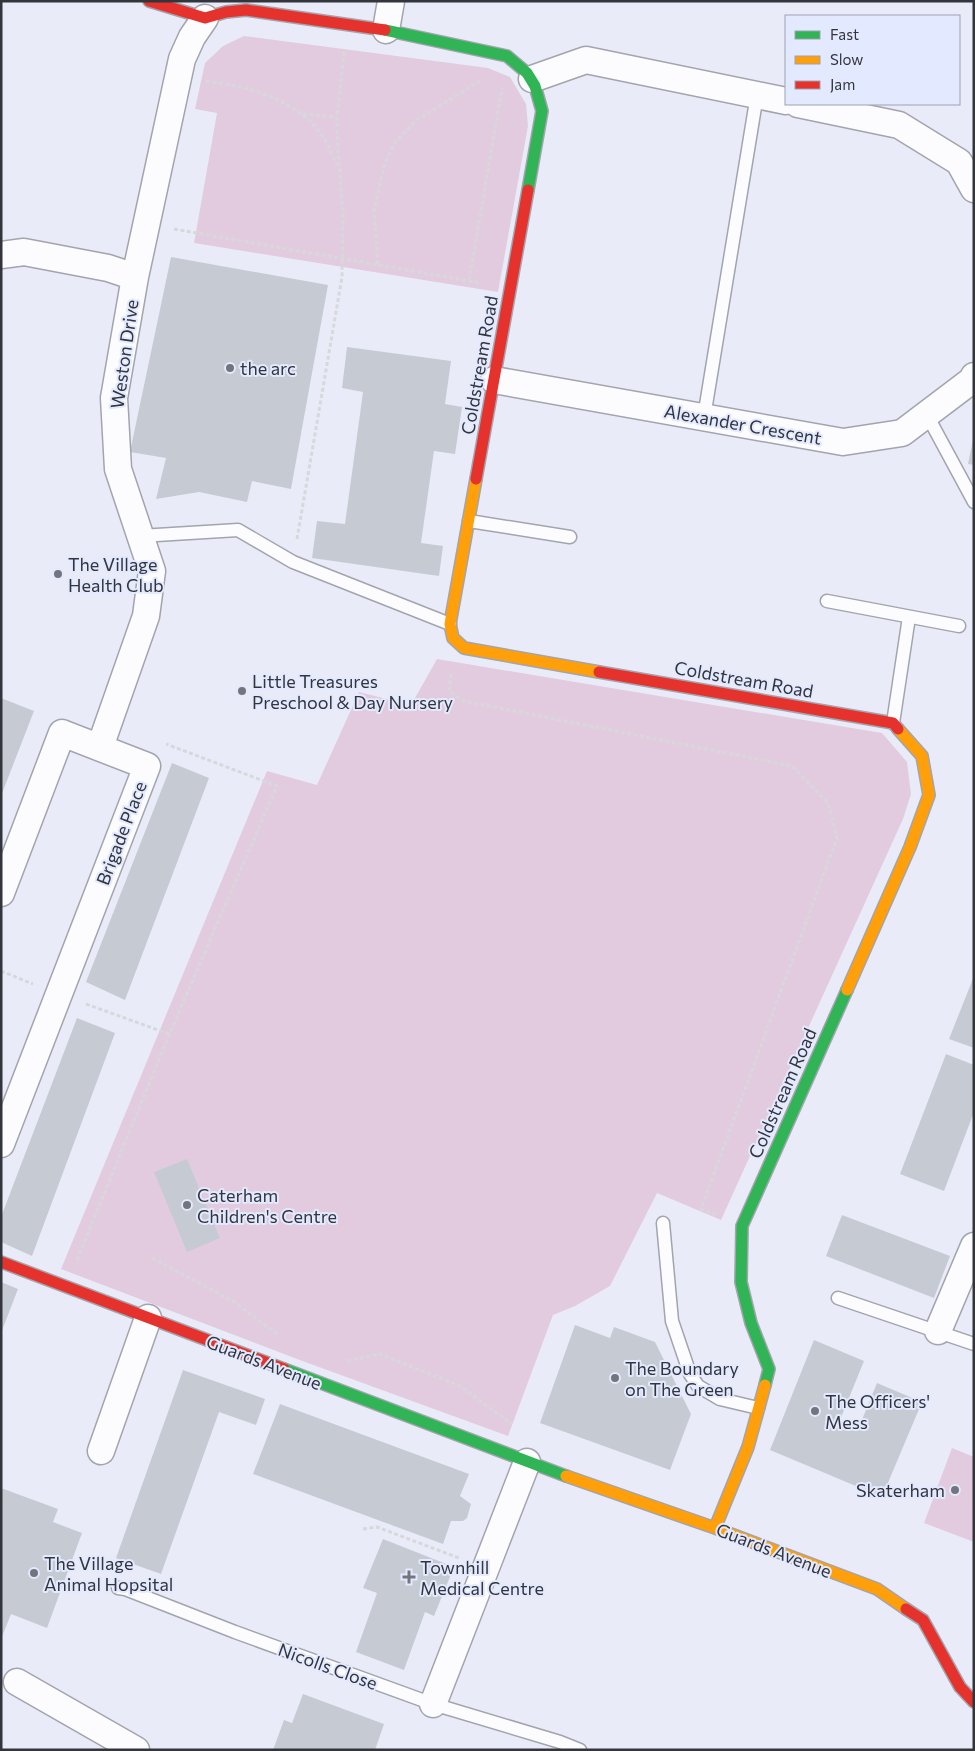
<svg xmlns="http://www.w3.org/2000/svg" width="975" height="1751" viewBox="0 0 975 1751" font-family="Commissioner,sans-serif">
<rect width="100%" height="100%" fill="#e9ecf8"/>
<path fill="#e3cbdf" d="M244 36 488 68 510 77 526 104 528 126 498 292 194 243 217 113 195 109 205 63 223 46Z
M437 659 882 733 907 762 911 794 903 819 721 1220 657 1193 610 1286 575 1306 553 1315 508 1436 297 1359 61 1269 267 771 317 785 359 692 411 705Z
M952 1448 974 1457V1542L924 1523Z"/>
<path fill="#c6cbd3" d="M171 257 328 285 291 489 252 481 247 502 199 492 156 499 166 458 130 452Z
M347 347 451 361 445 404 462 407 455 454 434 451 421 543 443 546 439 576 312 558 317 521 345 524 363 392 342 388Z
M973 440H974V465L968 464Z
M1 698 34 711 1 796Z
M172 763 209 778 125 1000 86 982Z
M974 976V1048L949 1039Z
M77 1018 115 1033 32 1256 1 1242V1217Z
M946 1054 974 1065V1112L944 1191 900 1174Z
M187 1159 220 1238 187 1252 154 1172Z
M842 1215 950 1256 934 1298 826 1256Z
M1 1282 18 1289 1 1333Z
M575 1325 610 1338 614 1327 655 1342 691 1414 670 1470 540 1423Z
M814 1340 864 1361 840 1420 859 1427 877 1383 922 1402 882 1497 770 1450Z
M183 1370 265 1399 256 1425 219 1412 161 1574 116 1558Z
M280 1404 469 1474 460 1496 471 1504 467 1518 463 1521H451L443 1544 253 1474Z
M1 1488 58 1509 53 1522 82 1533 47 1628 11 1614 1 1639Z
M383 1539 454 1567 434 1616 425 1612 404 1670 356 1652 377 1593 363 1588Z
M303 1694 384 1724 375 1750H273L284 1720 292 1723Z"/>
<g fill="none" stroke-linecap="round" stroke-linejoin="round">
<defs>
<path id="lane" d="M927 415 974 502
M704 417 757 95
M469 521 570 537
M140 536 238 530 293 562 450 624
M827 601 959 626
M893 723 909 617
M663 1223 672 1321 690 1374 698 1386 720 1399 758 1408
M838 1298 974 1344
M118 1588 125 1589 235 1632 433 1704 560 1742 580 1750"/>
<path id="street" d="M386 30 391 1
M532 79 586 60 786 101
M798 104 899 125 959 162 974 189
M1 255 24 252 108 268 135 277
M494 380 843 442 902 433 972 380 974 376
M100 747 146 616 152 571 118 469 114 398 135 277 182 59 192 37 205 18
M1 893 62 733 147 766 1 1144
M938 1331 974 1246
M101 1451 148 1318
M17 1682 136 1750
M433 1704 527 1462"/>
<path id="fast" d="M385 30 507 56 527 73 535 86 542 111 528 190
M284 1369 566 1476
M765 1385 769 1369 751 1323 741 1282 742 1226 847 990"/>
<path id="slow" d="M476 479 450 624 453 638 464 648 599 672
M847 990 910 847 929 795 922 756 898 729
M566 1476 715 1528 877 1589 906 1609
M715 1528 748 1447 765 1385"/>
<path id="jam" d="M149 1 205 18 226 12 246 10 385 30
M476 479 528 190
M599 672 893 723 898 729
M1 1262 284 1369
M906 1609 923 1620 960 1687 974 1702"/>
</defs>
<use href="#lane" stroke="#a2a4ae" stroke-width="15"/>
<use href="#street" stroke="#a2a4ae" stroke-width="29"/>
<use href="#fast" stroke="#a2a4ae" stroke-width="14"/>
<use href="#slow" stroke="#a2a4ae" stroke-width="14"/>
<use href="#jam" stroke="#a2a4ae" stroke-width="14"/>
<path stroke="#d7d8db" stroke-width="3" stroke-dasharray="4 2.5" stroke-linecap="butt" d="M206 81C247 86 292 98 319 131 327 141 332 154 337 165
M303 114 337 117
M174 229 481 283
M378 264 374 210 385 163 395 142 418 119 480 81
M469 281 502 88
M297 539 342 277 343 214 337 137V117L344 52
M451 674 449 691 464 701 792 766 828 803 837 838 701 1209 716 1215
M1 971 33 984
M86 1004 169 1034
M152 1258 233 1301 277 1334
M77 1260 169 1035 277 786 166 744
M347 1361 380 1354 460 1386 512 1424
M363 1529 377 1527 459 1558"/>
<use href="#lane" stroke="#fcfcfe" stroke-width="12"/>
<use href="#street" stroke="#fcfcfe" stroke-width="26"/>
<use href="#fast" stroke="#30b455" stroke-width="11"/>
<use href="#slow" stroke="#ff9f0a" stroke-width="11"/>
<use href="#jam" stroke="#e5322d" stroke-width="11"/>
</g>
<g fill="#73757e" stroke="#e3e9fe" stroke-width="2">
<circle cx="230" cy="368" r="5"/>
<circle cx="58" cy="574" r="5"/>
<circle cx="242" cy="691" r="5"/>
<circle cx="187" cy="1205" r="5"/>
<circle cx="615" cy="1378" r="5"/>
<circle cx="815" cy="1411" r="5"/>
<circle cx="955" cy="1490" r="5"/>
<circle cx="34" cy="1573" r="5"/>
<path d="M406.5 1569.5h5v5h5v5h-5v5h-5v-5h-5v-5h5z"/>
</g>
<g text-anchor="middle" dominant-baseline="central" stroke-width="4" stroke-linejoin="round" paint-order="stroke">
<g font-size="18" fill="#33353d" stroke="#e3e9fe">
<text transform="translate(124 354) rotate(-82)">Weston Drive</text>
<text transform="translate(479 365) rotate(-80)">Coldstream Road</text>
<text transform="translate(743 424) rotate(10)">Alexander Crescent</text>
<text transform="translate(744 679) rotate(10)">Coldstream Road</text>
<text transform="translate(121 833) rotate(-69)">Brigade Place</text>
<text transform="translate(782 1093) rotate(-66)">Coldstream Road</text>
<text transform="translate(264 1362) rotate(21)">Guards Avenue</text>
<text transform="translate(774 1550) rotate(21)">Guards Avenue</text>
<text transform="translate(328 1666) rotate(20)">Nicolls Close</text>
</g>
<g font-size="18" fill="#33353d" stroke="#e3e9fe" text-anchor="start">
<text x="240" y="368">the arc</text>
<text x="68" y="564">The Village<tspan x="68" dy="21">Health Club</tspan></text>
<text x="252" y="681">Little Treasures<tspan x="252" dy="21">Preschool &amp; Day Nursery</tspan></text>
<text x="197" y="1195">Caterham<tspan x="197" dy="21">Children's Centre</tspan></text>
<text x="625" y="1368">The Boundary<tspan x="625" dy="21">on The Green</tspan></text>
<text x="825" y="1401">The Officers'<tspan x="825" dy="21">Mess</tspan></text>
<text x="945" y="1490" text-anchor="end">Skaterham</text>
<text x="44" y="1563">The Village<tspan x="44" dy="21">Animal Hopsital</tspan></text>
<text x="420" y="1567">Townhill<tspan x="420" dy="21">Medical Centre</tspan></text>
</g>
</g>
<rect width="975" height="1751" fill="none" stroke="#33353d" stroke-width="5"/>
<rect x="785" y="15" width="175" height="90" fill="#e3e9fe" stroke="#9da1b1"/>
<rect x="795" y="31" width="25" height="8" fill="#30b455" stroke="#9da1b1"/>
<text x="830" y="40" font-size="15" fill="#33353d">Fast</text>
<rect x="795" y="56" width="25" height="8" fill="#ff9f0a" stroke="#9da1b1"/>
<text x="830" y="65" font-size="15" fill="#33353d">Slow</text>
<rect x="795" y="81" width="25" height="8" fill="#e5322d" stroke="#9da1b1"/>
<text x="830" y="90" font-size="15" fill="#33353d">Jam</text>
</svg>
